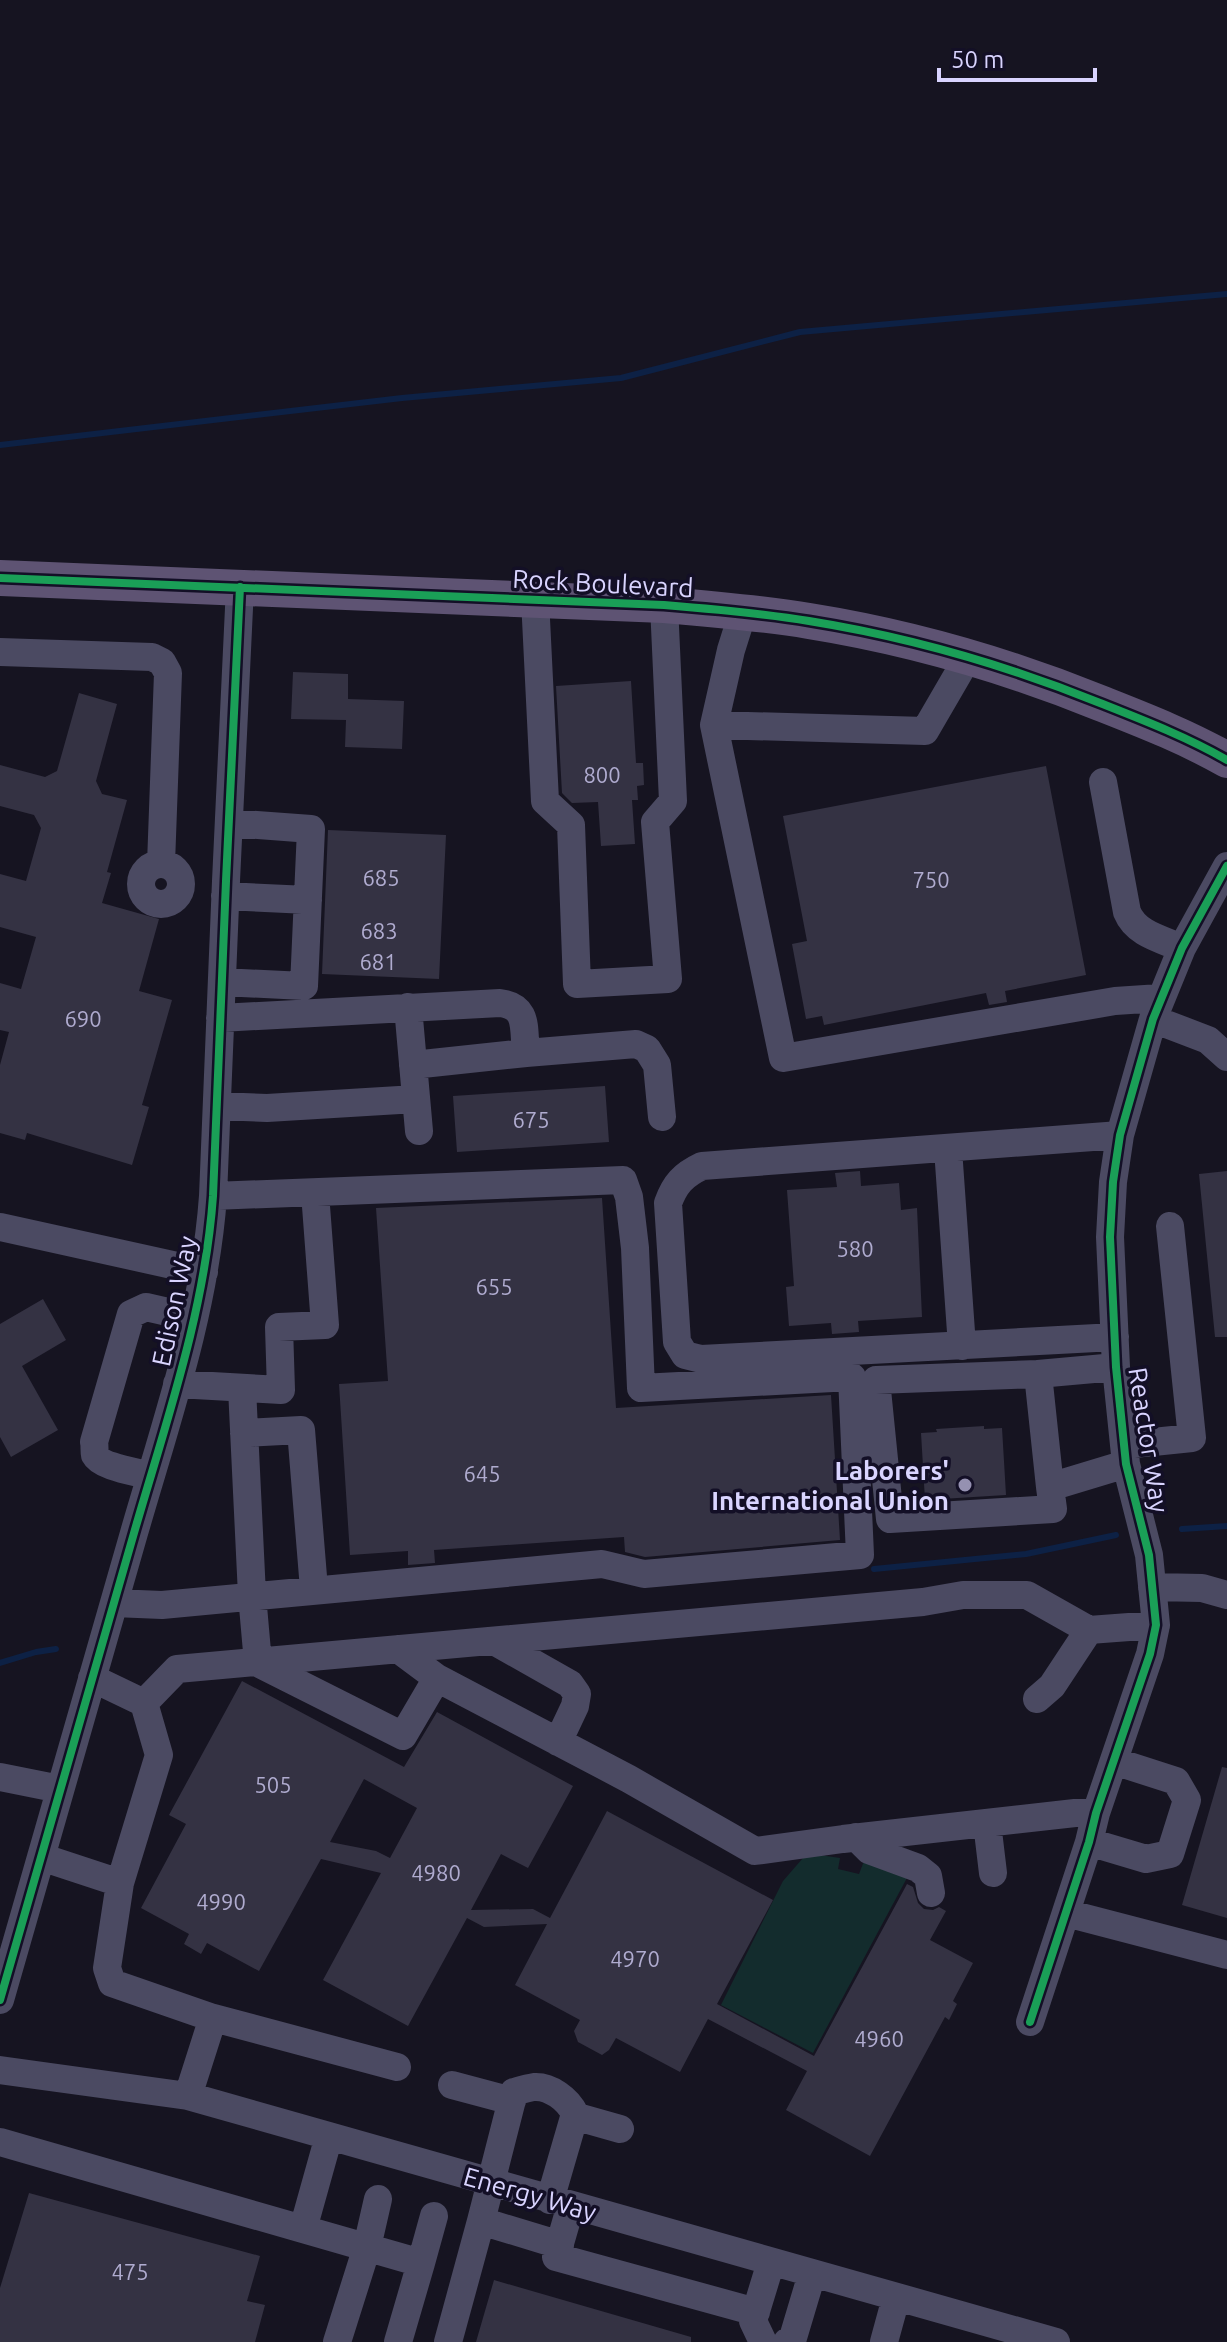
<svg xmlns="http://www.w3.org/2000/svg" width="1227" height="2342" viewBox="0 0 1227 2342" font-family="Ubuntu,sans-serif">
<rect width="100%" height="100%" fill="#161421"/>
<path fill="#132c2d" d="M813 1854 840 1858 838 1869 859 1874 864 1861 908 1876 813 2053 721 2005 783 1881 803 1858Z"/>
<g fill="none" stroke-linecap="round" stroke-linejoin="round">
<path stroke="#0d2145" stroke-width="6" d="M0 445 402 398 621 378 800 332 1227 294
M1182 1529 1227 1526
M874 1569 1026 1554 1116 1535
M0 1663 36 1652 56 1649"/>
</g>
<path fill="#343243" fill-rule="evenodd" d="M293 672 348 674V699L404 701 402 749 345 747 346 720 291 719Z
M631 681 636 763H643L644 785 637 786 638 800H632L635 844 601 846 598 802 572 803 562 793 556 686Z
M79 693 117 704 96 781 102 794 127 800 107 872 111 873 102 903 159 919 139 991 172 1000 142 1105 149 1107 132 1165 27 1133 25 1140 0 1133V1065L9 1032 0 1030V983L21 989 36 937 0 927V874L26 881 41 828 34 815 0 806V765L45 777 57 771Z
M1046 766 1086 975 1005 991 1007 1002 989 1005 986 993 824 1025 822 1016 806 1019 792 944 807 941 783 816Z
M328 830 446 835 439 979 322 974Z
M605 1086 609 1142 457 1152 453 1096Z
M860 1171 861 1186 899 1183 901 1210 917 1208 922 1317 858 1321 859 1332 832 1334 831 1323 789 1326 786 1287 794 1286 787 1190 837 1187 835 1173Z
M1227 1171V1337H1215L1199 1174Z
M602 1198 616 1408 831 1395 840 1540 645 1557 625 1552 624 1537 434 1550 435 1563 408 1565V1551L350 1555 339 1384 388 1381 376 1208Z
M43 1299 66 1340 22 1366 58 1430 11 1457 0 1437V1324Z
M984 1426V1429L1002 1428 1006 1495 925 1500 921 1433 937 1432 936 1429Z
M242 1681 404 1767 437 1712 573 1786 528 1868 501 1854 471 1910 533 1909 550 1918 607 1811 773 1900 717 2004 814 2056 907 1884 913 1887 918 1903 924 1909 933 1910 939 1907 946 1911 930 1940 973 1963 953 2001 957 2004 949 2020 945 2017 870 2156 786 2110 807 2071 708 2019 680 2072 616 2038 609 2050 602 2055 578 2042 574 2031 580 2020 515 1985 547 1924 484 1927 467 1918 408 2026 323 1980 381 1873 321 1859 259 1971 207 1943 201 1954 184 1944 189 1934 141 1908 186 1824 169 1815ZM364 1779 417 1808 390 1858 376 1851 330 1842Z
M1222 1767 1227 1768V1918L1182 1905Z
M29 2193 260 2256 247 2301 265 2305 255 2342H0V2288Z
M494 2280 691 2337V2342H476Z"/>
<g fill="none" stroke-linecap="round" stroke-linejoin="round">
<path stroke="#4b4a62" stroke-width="28" d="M535 599 545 801 571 825 577 984 668 979 655 822 673 801 664 605
M743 612 731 650 714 725 783 1058 1115 1001 1160 998
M0 652 152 657 162 662 168 673 161 864
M714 725 925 731 968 657
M1103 782 1127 912C1136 934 1161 939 1182 948
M141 884a20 20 0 1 1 40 0a20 20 0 1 1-40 0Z
M225 896 308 900
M222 982 304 986 311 829 229 823
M408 1007 419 1131
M220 1018 500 1003C529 1007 523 1028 526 1053L636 1044 647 1049 657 1065 662 1117
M1153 1019 1208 1040 1227 1057
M413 1065 526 1053
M217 1106 267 1108 416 1099
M948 1149 962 1346
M0 1227 204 1272
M1115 1337 701 1359 685 1355 677 1342 668 1203C675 1184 683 1175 702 1166L1120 1135
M1116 1367 1038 1374 1050 1487 1126 1464
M1038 1374 876 1380 890 1519 1053 1509 1050 1487
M177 1384 281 1390 279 1327 325 1325 315 1193
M242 1388 252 1595 258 1663 403 1736 437 1678
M244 1433 301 1430 314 1589
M1124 1445 1192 1438 1170 1226
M150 1476C138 1472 101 1467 95 1455 94 1451 95 1446 94 1442L131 1314 146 1307 194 1318
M1152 1587 1202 1588 1227 1595
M114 1603 162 1605 602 1564 644 1574 860 1555 852 1377 641 1388 635 1248 629 1197 623 1180 213 1196
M494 1641 570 1684 577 1694 575 1706 558 1742
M398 1649 437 1678 629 1779 755 1851 843 1839 1075 1813H1096
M1037 1699 1052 1686 1089 1630 1156 1625
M144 1703 177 1669 923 1602 963 1595H1027L1089 1630
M0 1777 60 1789
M987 1823 993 1873
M856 1837 869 1850 918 1868 928 1876 931 1893
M1089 1842 1146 1859 1170 1854 1187 1800 1176 1781 1114 1761
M41 1857 120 1883 159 1755 144 1703 92 1678
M120 1883 107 1968 112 1983 210 2017V2027L188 2096
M1066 1913 1227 1955
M0 2000C45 1844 89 1688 134 1533 166 1422 205 1311 213 1196L226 881 240 587
M210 2017 397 2067
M1030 2022 1089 1842 1096 1813 1150 1654 1156 1625 1149 1555 1126 1464 1116 1367 1110 1237 1113 1182 1120 1135 1153 1019 1182 948 1227 866
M0 2070 188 2096 1056 2342
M452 2085 512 2101
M574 2116 620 2129
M0 2142 421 2263 398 2342
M550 2200 575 2114C568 2099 550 2086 534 2087 527 2088 521 2090 514 2092L481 2221 560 2245
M571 2205 556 2257 756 2312
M303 2229 329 2136
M421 2263 434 2216
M337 2342 367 2247 378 2199
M448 2342 481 2221
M763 2342 753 2321 771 2262
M787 2342 792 2341 812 2274
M884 2342 896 2298"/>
<path stroke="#5e5373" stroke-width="36" d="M0 578 664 605C713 609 761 613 809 621 909 637 1006 665 1100 703 1143 720 1187 737 1227 760"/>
<defs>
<path id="cycleway" d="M0 578 664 605C713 609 761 613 809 621 909 637 1006 665 1100 703 1143 720 1187 737 1227 760
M0 2000C45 1844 89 1688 134 1533 166 1422 205 1311 213 1196L226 881 240 587
M1030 2022 1089 1842 1096 1813 1150 1654 1156 1625 1149 1555 1126 1464 1116 1367 1110 1237 1113 1182 1120 1135 1153 1019 1182 948 1227 866"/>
</defs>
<use href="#cycleway" stroke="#130f26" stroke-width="13"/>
<use href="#cycleway" stroke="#1a9f57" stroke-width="8"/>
</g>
<circle fill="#9591b1" stroke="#130f26" stroke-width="3" cx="965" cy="1485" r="8"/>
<g text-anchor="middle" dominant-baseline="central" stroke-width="7" stroke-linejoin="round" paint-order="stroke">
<g font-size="22" fill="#b0acd0">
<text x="602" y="774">800</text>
<text x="381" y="877">685</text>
<text x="931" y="879">750</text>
<text x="379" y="930">683</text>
<text x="378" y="961">681</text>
<text x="83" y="1018">690</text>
<text x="531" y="1119">675</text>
<text x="855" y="1248">580</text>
<text x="494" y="1286">655</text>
<text x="482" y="1473">645</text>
<text x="273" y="1784">505</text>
<text x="436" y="1872">4980</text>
<text x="221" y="1901">4990</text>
<text x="635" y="1958">4970</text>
<text x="879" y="2038">4960</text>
<text x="130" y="2271">475</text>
</g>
<g font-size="26" fill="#d9d4ff" stroke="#130f26">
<text transform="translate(603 583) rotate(3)">Rock Boulevard</text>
<text transform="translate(174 1301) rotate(-78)">Edison Way</text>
<text transform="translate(1149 1440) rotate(81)">Reactor Way</text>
<text transform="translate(530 2194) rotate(16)">Energy Way</text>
</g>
<g font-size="26" font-weight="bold" fill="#d9d4ff" stroke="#130f26" text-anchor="end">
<text x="949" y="1470">Laborers'<tspan x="949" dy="30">International Union</tspan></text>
</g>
</g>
<path d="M939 68v12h156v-12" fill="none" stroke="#d9d4ff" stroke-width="4"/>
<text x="951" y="68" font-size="24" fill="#d9d4ff" stroke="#130f26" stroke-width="6" paint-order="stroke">50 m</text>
</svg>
